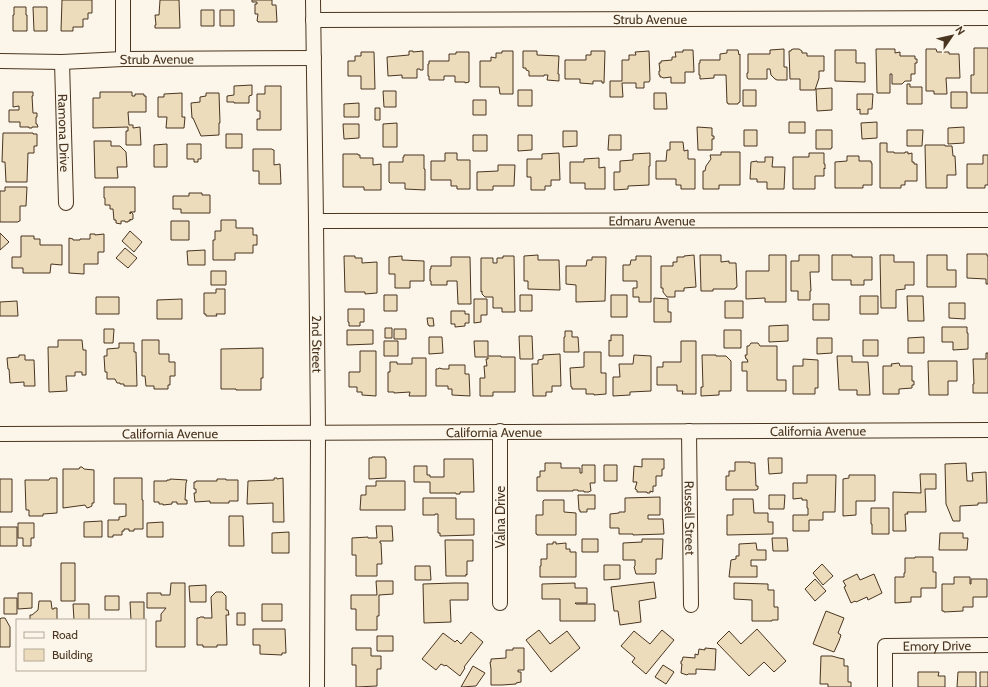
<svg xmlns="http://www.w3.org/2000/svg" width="988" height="687" viewBox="0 0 988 687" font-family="Cabin,sans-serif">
<rect width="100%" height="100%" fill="#fbf6e9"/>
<path fill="#ecdcbc" stroke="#4a3520" d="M62 0H92V13H88V19H83V27H73V31H61Z
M160 0H179L180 28H155V25H156L155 15H159Z
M252 0H272V5H276L277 22H258V21H257L258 14H255V4H257V2H252Z
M14 7H26V15H27V31H13V15H14Z
M33 7H47V31H34Z
M201 10H214V26H201Z
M220 10H234V26H220Z
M974 48H988V93H971V75H974Z
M784 49V67H787V80H777L775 79 771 75 770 69H767V79H748L747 77V73H748V54H770V50Z
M793 49H799L802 51V53H807V56H824V71H819V78L815 90H800V79H790L789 51H791V50Z
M876 49H895V53L900 52V56H915V59H917V63H915V74H911V81H905L902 84H892V74H890V93H877Z
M926 49H936L937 52H949V54H959L960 78H946L947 94H934V91H926Z
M683 50H693L694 72H685V83H671V77L663 78 662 77H660V75H659V71H660L659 63H661V61L672 60V57H676L675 52H683Z
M727 50H738L739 55 740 54V102L738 103V104H728V103H727L726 75H714V78L700 79V75H699V63H700V60H720V54L727 53Z
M835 50H856V63H865V82L835 81Z
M409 51H413V52L423 51V70H420V69H417V78H402V75L388 76 387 57 409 55Z
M502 51H513V94H500L499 87H480V61H491V57L496 58V53H502Z
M523 51H537V55L559 56 558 74H559V81L547 80 548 75H544V76H529V71L526 70V68H523Z
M591 51H605L604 83H602V81H593V84L580 83V79H565V60H586V55H591Z
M649 51 650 80 649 82H644V88H636V83H622L623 97H610V81H622V60H629V55H636L635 52Z
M361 52H374L375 89H361V76H348V61H355V56H361Z
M456 52H469V82L465 83V82H455V76H444V80H429V76H428V64H429V61H449V54H456Z
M907 84H910V87H922V104H907Z
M252 85V95L249 96V103H234V102H227V96L234 95V86Z
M265 86H281V130H257V119H260V111H257V94H265Z
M832 88V110L817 111 816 89Z
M518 90H532V106H518Z
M743 90H756V106H743Z
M383 91H396V107H384Z
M13 92H33V96H32L33 113H37V117H36V124H37L38 127H32V128H29V127H20V122H9V110H19V106L13 107Z
M100 92H132V96H135V94H144V96H146V112H128L129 125H133V128L140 127 141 145H126V131H128V127L93 128V98H100Z
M951 92H967V108H951Z
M182 93V117H185L184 128H166L167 117H158V97H164V94Z
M206 93H219L220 123H219V135L201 136 193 118H192L191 103 200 102V97L206 96Z
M654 93H666L667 109H654Z
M857 94H873L872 109H868V114H860V109L857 110Z
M473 100H486V115H473Z
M359 103V117H344V104Z
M375 108H380V120H375Z
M789 122H805V133H789Z
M877 122V138L862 139 861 123Z
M397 123V147H383V124Z
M343 124H359V138L344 139Z
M697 127 712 128V136H714V139H712V150H698Z
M964 127V143L948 144V128Z
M744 130H757V146H744Z
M816 130H832V148H831V149H816Z
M907 130H923L922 146H907Z
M563 131H577V146L563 147Z
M3 133H33V134H37V146H34V153H28L27 182H6L5 162H2Z
M226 134H242V148H226Z
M473 135H487V151H473Z
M518 135H532V150L518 151Z
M609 135H621V150H608Z
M94 141H111V146H120L126 152 127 167H117L118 178H95Z
M670 142H683L684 151 688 150V159H695V189H681V185H676V179H656V161H666L667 150H670Z
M880 143H887V152H894V153H905V152H908V154L912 153V162H914V164H917V181H905V185H901V188H880Z
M167 144V167H154V145Z
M187 144H201V159H198V162H194V159H187Z
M925 145H945V146H952L953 156H955L956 175H947V188H926Z
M253 149H272L273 150H274V165L280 164 281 184H259V171H253Z
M721 152H740V185H719V189H703V171H705L706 166 711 159 710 155H721Z
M445 153H457V160H470V189H457V186H451V180H431V161H445Z
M559 153 560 180H551V186H545V190H531V177H527V159H542V154Z
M650 153V166H649V185L628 186V189L614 190V172H620V161L633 160V154Z
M809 153H824V164H825V169L824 168V176H815V189H793V157H809Z
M343 154H358V155H360V158H373V165L381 164V190H364V187H343Z
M404 155H424V169H425V190L405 189V183H390L389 182V162H403V157H404Z
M983 155H988V185H985V188H967V164H983Z
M847 156H859V161H871V163H872V185H863V188H835V162L847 161Z
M765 157H773L772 167H785L784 189H767V182H757V179H750L751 162 757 161V162H765Z
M599 158V168L605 167V189H585V183H570V162H584V159Z
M498 165H515L514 186H493V190H477V172L498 171Z
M5 187H27L26 206H20V221H19L18 222H0V191H5Z
M104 187H135V212H130V214L131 212 133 214V219L131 220 130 219V221H128V222H125V221H121V224L116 223V220H114L113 209H110V205H105V198H104Z
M189 193H202V195H210V213H181V209H173V196H189Z
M221 220H236V228H253V235H257V245H253V253H235V260H213V240H215V231H221Z
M171 221H189V240H171Z
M130 231 142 242 134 252 122 241Z
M0 233 9 242 0 250Z
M90 234H95V235L104 234V252H98V264H84V274L69 273V238L73 239V240H80V239H90Z
M21 236H34V239H40V245H62V265L51 264 50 273H23V268H12V257H21Z
M125 248 137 258 128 268 116 258Z
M205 250V265H188L187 251Z
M967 254H987V256H988V284H986V279L967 278Z
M538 255V260H559L560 290 528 289V281H524V256Z
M694 255 696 287 684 288V291H675V297H667L663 292V288H661V266H673V262H677V257H684V256Z
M700 255H721V262L729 261V263H736L737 287 735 288V289H713V291H701Z
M769 255H786V302H765V298L746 299V271H769Z
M799 255H819V272H810L811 291H810V300H798V291H791V261H799Z
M832 255H852V257H872V280H864V285H851V280H832Z
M880 255H894V262H914V285H905V289L896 290V308H881Z
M927 255H947V270H956V287H927Z
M344 256H355V258H362V263L377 262V293L365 294V292H345Z
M402 256V260L424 261V281H410V288H395V274H389V257Z
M503 256H514L515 312H502V308H493V297H485L482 294V291L481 292V258H493V263H497V258H503Z
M636 256H651V302H639V297H633V288H637V281H623V265H630L631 260H636Z
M451 257H470L471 304H458L457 281H447V285H431V281H430V269H431V266H451Z
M592 257H606L605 301 576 302V285L566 284V266H586L587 260H592Z
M211 271H226V285H211Z
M216 289H225V314H216L217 316H206V314H204V293H216Z
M384 295H397V311H384Z
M520 295H532V311H520Z
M611 295H627V317H611Z
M860 296H878V314H860Z
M907 296H923L924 321H908Z
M96 297H119V314H96Z
M654 298 668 299V312H671V322H654Z
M182 299V319H157V300Z
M474 299H487V315H481V322L474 323Z
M17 301 18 316H0V302Z
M725 301H743V318H725Z
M949 303H965V319L949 318Z
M813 304H829V320H813Z
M348 309H364V322H360V326H349V322H348Z
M451 311H465V314H469V323H465V326L455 327V324H451Z
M427 318H433L434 326H429V325H428Z
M788 325V341L769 342V326Z
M942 327H967V333H968V349L953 350V342H942Z
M385 328H392V338H385Z
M104 329H114L113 343H104Z
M394 329H406V339H394Z
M347 330H373V344L347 345Z
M724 330H741V348H724Z
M565 331H572V337H578L579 352H564V337H565Z
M611 335H623V356H609V340L611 341Z
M519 336H532L533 359H520Z
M429 337H442L443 353 429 354Z
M924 337V353H908V338Z
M817 338H832V353L817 354Z
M58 340H82L83 350H86V375H82V372H75V376H66L67 391 49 392 48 347H58Z
M142 340H159V354H169V362H175V376H170V385H168V389H154V386H146L145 376H142Z
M863 340H878V356H863Z
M384 341H398V356H384Z
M474 341H488V356H501V357H515V392H493V396H480V378H485L484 366H487L486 359H488V357H475Z
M681 341H696V394H682L683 391H677V385H657V367H663V362H681Z
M119 343H134V352H136L137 386H124V384H120V383H117L115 379H107V372H105L104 356H107V349L119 348Z
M751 343H758L760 346H777V380H786V391H747V371H742V362H748L747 359H746L745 355H747V346H749Z
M263 348V378H261V390H236V389H221V349Z
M360 351H376V396L362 395V392H357V387H349V372H360Z
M584 352H601V373H606V394L594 395V394H586V389H572V387H571L570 368 584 367Z
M986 353H988V393H973V384H974L973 359H986Z
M560 354 561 386H552V392H546V396H533L532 364H538V360L543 359V355Z
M19 355H25V360H34L35 386H24V382L10 383 9 369H8L7 358 19 357Z
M634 355 651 356V391L630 392V395L613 396V377H620L619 364H633Z
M702 355H716V356H726L731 361V391H719V395L701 396V387H703Z
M837 356H852V362H868L869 377 870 395H857V390H839Z
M412 358H426V396H409L410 392 394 393V392H388V372H390V362H397V364H412Z
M803 359 818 360V388H815V394H793V366H803Z
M928 361H957V381H948V395H929Z
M899 363 900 366H912V381H914V385H912V388L899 389V394H883V366H892L891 364Z
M449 365H465V374H469L470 396 452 395V389H448V386H436V369H438L439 368 443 369H449Z
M372 457H385V459H386V478L369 479V458H372Z
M768 458H782V473L769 474Z
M444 459H473L474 492H460V494H456V493H430V482H414V466H427V475H430V477H444Z
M642 459H664V469H662V476H656V486H653V492L650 491V493H647V492H637V490L635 489 637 482H633L634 466 642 467Z
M735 462H750V463H755L756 486H758V489L756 490H726V476H729V471H735Z
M545 463H561V468H580V473H582V465H595V483H590L591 491H590L589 492H584V491H578V490H573V491H537V477H540V471H545Z
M966 463 967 481H973L972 473 986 472 987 503H978V505L960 506V521H953L946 504 945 464Z
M604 465H617V481H604Z
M80 467H82L84 469 94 470V503H92V506L90 507 87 508 85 505 63 508V469H79Z
M920 474H936V489H925L926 512H907L908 514H905L906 531H893V492L921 493Z
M807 475H836L835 512H823V520H809V531H793V515H808V508H807V500H802V498L793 499V483H807Z
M849 475H875V501H856V515L843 516V479L849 478Z
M50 478H57V513L43 514V516H29V510H26L25 480H49Z
M114 478H142V500H143V529H134V531H129V529H124V531H122V535H113V537H108V520H119V517L126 516V504H114Z
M274 478H277V479L283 478 284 522H273V503L247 504 248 481 274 480Z
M0 479H12V512H0Z
M170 479 187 480 186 483 185 500H187V504H177V502H172V504L163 505V504H159V502H154V481H167V480H170Z
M217 479H226V480H238V501H229V503H210V501L195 502 194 493H196V489H194V482H196V481H217Z
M376 481H405V510H360L361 495H366V486H376Z
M578 495H595V509H587V512H580V510H579Z
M769 495H785L784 509H769Z
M660 497V515H648V519H663L664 534 633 535V534H619V528H610V514L619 513V512H625V498Z
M423 498H456V519H474V535L440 536V533H438V514H435V515H423Z
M733 499H753L754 513H768V522H773V534L727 535V515H733Z
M544 500H564V512L576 513V535H537V534H536V515H543V501Z
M871 508H889V534H872V524H871Z
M229 516H243L244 546H229Z
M102 521V537H84V522Z
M163 522V537H147V523Z
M18 523H34V538H31V546H23V538H18Z
M376 526H392L393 541H380V543H381L382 564H377V576H356V555H352V538L368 537V538H377Z
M0 527H17V546H0Z
M289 532V553H272V533Z
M940 533H963V538H968L967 550H939Z
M772 538H787L788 551H773Z
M582 539H598V552H582Z
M642 539H663L662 559H656V573L655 574H636L634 567 635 566V560H623V543L642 542Z
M445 540H473V561H467V575L466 574V576H446Z
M553 542H556V544L566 543V549H570V552H576V577H540V566H541V559H547V544H553Z
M756 543 757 550H766V560H751V566H757V577H729L731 560 736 559V556H739V544Z
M915 557H933V572H936V588H921V597H911V602L895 603V577H904V573H905V558H915Z
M61 563H75V601H61Z
M822 564 833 576 823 585 813 573Z
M604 565H620V579L604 580Z
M415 566H430L431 580H415Z
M857 574 860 580 874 574 882 593 868 600 867 597 856 602 855 601 851 603 844 587 846 586 843 581Z
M954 577H970V584H971V579H987V597H973V607H963V611L944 612V611H942V584H954Z
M815 579 826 591 815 601 805 589Z
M376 581H393V594L379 595V616H377V630H356V609H351V595H377Z
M654 582 656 598 639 601 641 622 620 625 618 611H614L611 587Z
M171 583H185V647H156V621H161V614L166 608H147V593H161V595H170Z
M454 583H468V600H450L451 622 424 623 423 584Z
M575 583V588H587V603H575L576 604H595V621H560V599H542V584Z
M734 583 768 584V590H774V607H778V620H772V621H752V600L734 599Z
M206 585V602H190L189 586Z
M216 592H222L226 596V610H228L229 615H226L227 645H217V647H203V645H197V618H199L200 617H204V618H212L211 597Z
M18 593H32V608L18 609Z
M105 596H119V610H105Z
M4 598H17V614H4Z
M39 601H51L52 609H54V608H57V620H30V615H32L38 610Z
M130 602H144V620H131Z
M73 604H89V620H101H74Z
M262 604H282V621H262Z
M826 611 844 618 838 633 841 635 839 641 834 652 813 644Z
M237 613H245V625H237Z
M1 618H5L10 627V647H0V619Z
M253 629H285L286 653H282V655L260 654V645H253Z
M757 629 786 661 774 672 764 662 749 676 717 643 729 631 741 644Z
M539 630 550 644 567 631 580 648 551 672 526 640Z
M662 630 674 640 646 674 632 662 635 658 621 646 634 631 650 644Z
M471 632 483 642 464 667 465 668 460 676 446 665 445 666 441 664 436 670 422 659 443 633 455 642 457 640 461 644Z
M377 636H393V651H377Z
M352 648H371V656H381V669H377V686L356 687V665H352Z
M513 648H524V670H518V672H521V682L516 683V684L502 685H491V669L490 662H491V659L506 658V650H513Z
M705 648 716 649 715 670 696 669V674H688L687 675 681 673 682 664H681V661H682L683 657 695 658V654L698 655 699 649 705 650Z
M821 656H832L839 658 844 659V666H848V682H851V687H828V684H820Z
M663 665 674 672 666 684 655 677Z
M473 666 485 673 476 686 461 687Z
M918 672H939L938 676H945V687H918Z
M958 672H976V687H957Z
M980 672H988V687H980Z"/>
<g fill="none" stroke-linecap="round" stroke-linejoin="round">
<defs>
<g id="street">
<path id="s1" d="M313 0 316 221 318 432 317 687"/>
<path id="s2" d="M313 20 988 18"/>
<path d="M123 59V0"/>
<path id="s3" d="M0 61 62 62 123 59 314 58"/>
<path id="s4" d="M62 62 66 203"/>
<path id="s5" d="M316 221 988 220"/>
<path id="s6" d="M689 431 691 605"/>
<path id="s7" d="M0 434 988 430"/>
<path d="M500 603V431"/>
<path id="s8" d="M885 687V646L988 645"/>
</g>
</defs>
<use href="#street" stroke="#4a3520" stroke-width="16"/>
<use href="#street" stroke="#fbf6e9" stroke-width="14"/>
</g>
<g text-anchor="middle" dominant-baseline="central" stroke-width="3" stroke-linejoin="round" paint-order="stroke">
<g font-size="13" fill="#4a3520" stroke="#fbf6e9">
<text stroke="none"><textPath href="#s2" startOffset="337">Strub Avenue</textPath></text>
<text stroke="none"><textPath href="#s3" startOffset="157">Strub Avenue</textPath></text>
<text stroke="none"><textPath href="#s4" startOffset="71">Ramona Drive</textPath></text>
<text stroke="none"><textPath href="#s5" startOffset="336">Edmaru Avenue</textPath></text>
<text stroke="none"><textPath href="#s1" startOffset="344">2nd Street</textPath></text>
<text stroke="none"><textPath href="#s7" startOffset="494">California Avenue</textPath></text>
<text stroke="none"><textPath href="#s7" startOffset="818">California Avenue</textPath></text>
<text stroke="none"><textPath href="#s7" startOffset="170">California Avenue</textPath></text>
<text transform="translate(500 517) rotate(-90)">Valna Drive</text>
<text stroke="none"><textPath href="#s6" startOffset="87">Russell Street</textPath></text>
<text stroke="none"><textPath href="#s8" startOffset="93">Emory Drive</textPath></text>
</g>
</g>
<rect x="16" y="619" width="130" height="52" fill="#fbf6e9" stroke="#b4a999"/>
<rect x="24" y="632" width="20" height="6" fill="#fbf6e9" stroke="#b4a999"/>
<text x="52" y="639" font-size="12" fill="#4a3520">Road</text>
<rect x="24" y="649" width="20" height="12" fill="#ecdcbc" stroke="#b4a999"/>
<text x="52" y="659" font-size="12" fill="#4a3520">Building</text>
<g transform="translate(952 36) rotate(56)" stroke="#fbf6e9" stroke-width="3" paint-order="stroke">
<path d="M0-3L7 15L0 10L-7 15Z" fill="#4a3520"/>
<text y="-6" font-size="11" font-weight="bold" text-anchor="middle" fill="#4a3520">N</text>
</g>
</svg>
